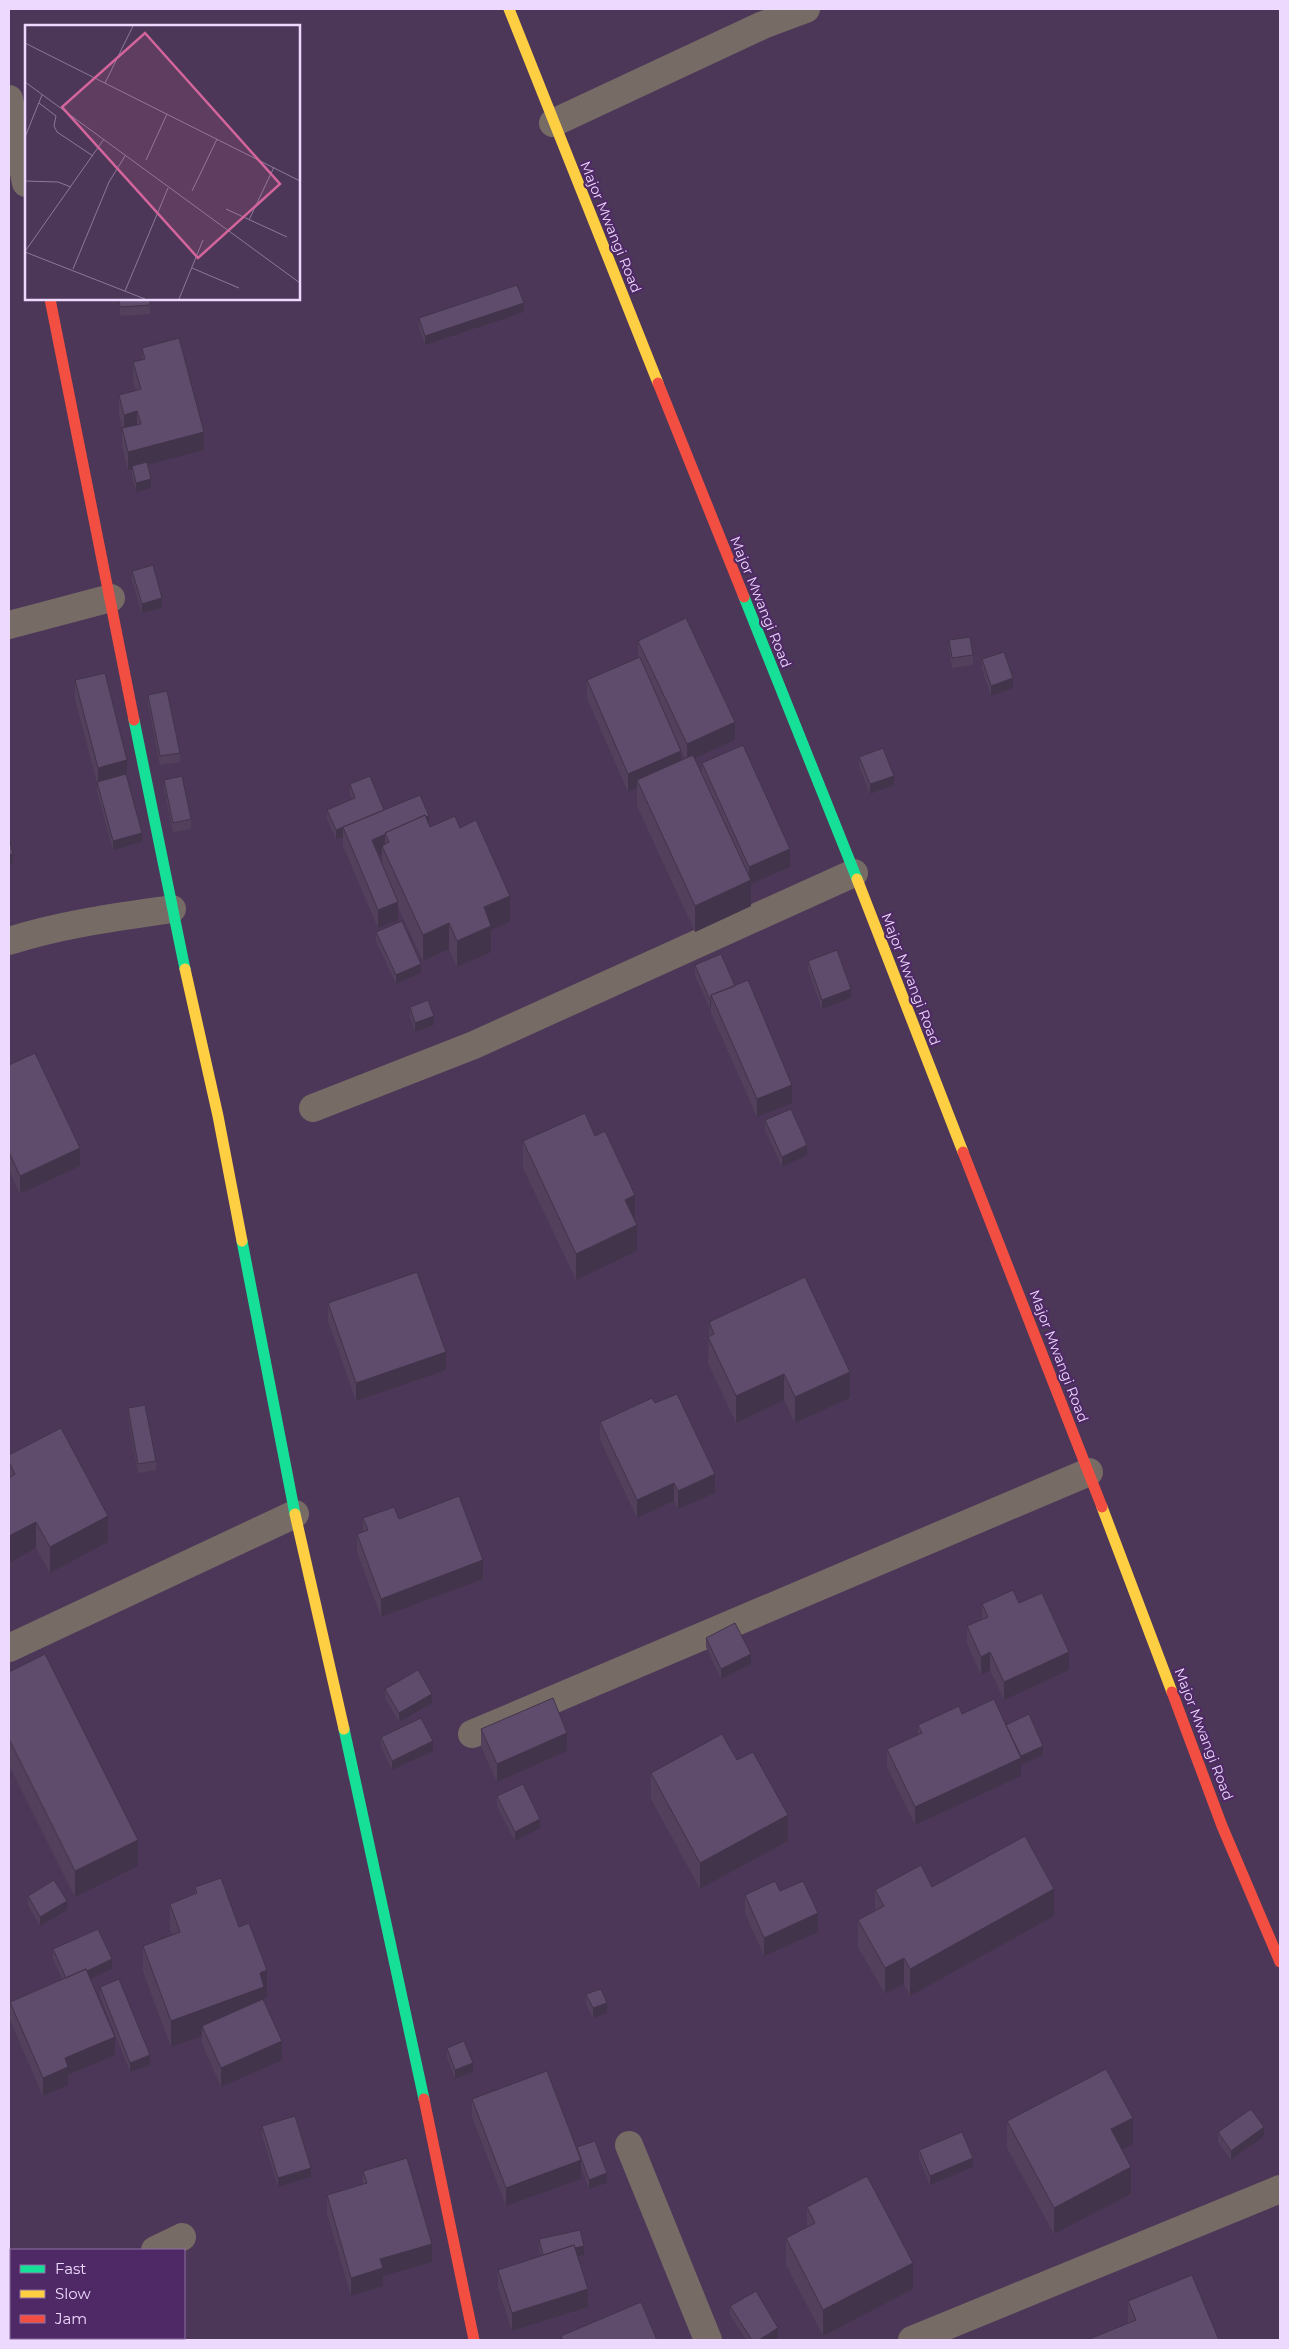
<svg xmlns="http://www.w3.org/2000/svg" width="1289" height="2349" viewBox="0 0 1289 2349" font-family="Montserrat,sans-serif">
<rect width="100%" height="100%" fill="#4c3758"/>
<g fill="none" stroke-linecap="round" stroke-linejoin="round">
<path stroke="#776b66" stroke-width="28" d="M9 99 26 183
M553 123 763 25 806 9
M9 625 111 598
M9 941C62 924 117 917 172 909
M313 1108 474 1045 854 873
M9 1648 295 1514
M472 1734 1089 1472
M629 2145 708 2340
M155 2250 182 2237
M9 2322 11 2321
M912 2340 1280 2189"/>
<path stroke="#16e098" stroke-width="11" d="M744 597 857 879
M134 720 185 969
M242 1241 295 1514
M344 1729 424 2099"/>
<path stroke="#ffcf43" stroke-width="11" d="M509 9 658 383
M857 879 963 1152
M185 969 218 1116 242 1241
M1102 1507 1172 1692
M295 1514 344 1729"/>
<path stroke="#f24e42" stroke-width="11" d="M50 299 134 720
M658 383 744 597
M963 1152 1102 1507
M1172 1692 1222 1826 1280 1962
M424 2099 474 2340"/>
</g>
<path fill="#52405c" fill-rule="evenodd" d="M119 299H150V314L120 316Z
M524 312 425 345 419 327V318Z
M142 348 204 450 147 465 151 488 136 492 132 475V469L128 470 122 446V428L119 413V395L136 391 133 380V362L142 360Z
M132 571 162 608 142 613 132 580Z
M949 640 973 655V665L952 668 949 649Z
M638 641 735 740 695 759 702 773V763L790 867 751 884V906L695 932 637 806V788L628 792 587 698V680L638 658ZM673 733 685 758 681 760Z
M982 659 1013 688 991 696 982 669Z
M75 680 142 842 113 850 97 791V783L75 699Z
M148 695 180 753V762L160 765 148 704Z
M859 757 894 785 870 794 859 766Z
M164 780 191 819V829L173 832 164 789Z
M350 784 384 810 429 824 430 827 460 828 510 922 491 930V952L457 967 449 949 423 961 398 907V920L378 928 343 846V837L336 839 327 819V810L352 800 350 794ZM382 854V865L378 855Z
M376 932 421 973 396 984 376 941Z
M808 961 851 998 822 1009 808 970Z
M695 965 735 986 792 1103 757 1117 711 1013V1008L710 1009 695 975Z
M410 1007 434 1025 415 1032 410 1017Z
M9 1065 80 1166 20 1194 9 1170Z
M765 1120 807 1155 782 1167 765 1130Z
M523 1141 635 1221 637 1251 576 1280 523 1168Z
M328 1303 446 1370 356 1401 328 1321Z
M709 1322 850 1398 795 1423 784 1400 736 1423 708 1363Z
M655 1403 715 1493 678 1509 674 1501 637 1518 600 1440V1422Z
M128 1408 156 1461V1470L138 1473 128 1417Z
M9 1455 108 1542 50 1573 36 1548 9 1563Z
M363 1518 399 1519 483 1579 381 1617 357 1552V1534L363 1532Z
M1019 1603 1069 1670 1004 1700 990 1670 981 1675 967 1644V1626L982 1619V1604Z
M706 1638 751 1664 721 1679 706 1647Z
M9 1672 138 1866 75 1897 9 1765Z
M385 1689 432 1703 399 1722 385 1698Z
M962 1714 1006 1725 1043 1755 1021 1765V1776L915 1825 887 1767V1749L918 1734V1725Z
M481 1729 567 1751 497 1782 481 1747Z
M381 1737 433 1751 392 1770 381 1746Z
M737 1760 788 1841 700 1889 651 1799V1773Z
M497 1796 540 1828 515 1841 497 1806Z
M195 1887 267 1997 264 1998V2003L282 2060 221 2087 202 2044V2036L171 2047 143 1972V1946L172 1935 170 1930V1904L195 1894Z
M932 1887 1054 1916 910 1996 904 1984 885 1994 858 1947V1920L875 1911V1890Z
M780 1891 818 1932 764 1956 745 1913V1895Z
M28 1896 67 1910 40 1926 28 1905Z
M53 1949 112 1969 90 1978 115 2055 68 2075V2085L43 2096 10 2020V2002L62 1979 53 1959Z
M100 1987 150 2065 130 2072 100 1996Z
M586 1994 607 2013 593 2018 586 2004Z
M447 2048 473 2072 455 2079 447 2057Z
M472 2099 577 2150V2147L607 2183 589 2189 581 2166V2179L506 2206 472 2117Z
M1007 2121 1133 2144 1122 2150 1131 2194 1054 2234 1007 2148Z
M262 2126 311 2177 278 2187 262 2135Z
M1218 2132 1264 2136 1231 2160 1218 2142Z
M919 2150 973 2167 930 2185 919 2159Z
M363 2171 432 2262 383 2276V2286L351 2296 327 2213V2195L363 2184Z
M807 2207 913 2289 823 2336 786 2265V2238L807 2227Z
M539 2239 584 2255 578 2257 588 2307 512 2331 498 2288V2270L541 2256 539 2249Z
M1128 2301 1219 2340 1128 2323Z
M730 2306 778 2338 774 2340H746L730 2315Z"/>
<path fill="#42344b" d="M524 303V312L425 345V336Z
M137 411V429L124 433V415Z
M204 432V450L132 469V466V469L128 470V452Z
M151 479V488L136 492V483Z
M162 598V608L142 613V604Z
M1013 678V688L991 696V686Z
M735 722V740L687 762V744Z
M681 751V769L637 780V788L628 792V774Z
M127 760V778L98 786V768Z
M894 776V785L870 794V784Z
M384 811 343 827V837L336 839V830Z
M429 816V834L389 842 386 834Z
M142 833V842L113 850V841Z
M385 834V852L382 846V854L372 858V840Z
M790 849V867L751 884V906L695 932V906L749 881V867Z
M13 854V863L9 864V855Z
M510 896V922L491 930V952L457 967V941L484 907Z
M398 902V920L378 928V910Z
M449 923V949L423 961V935Z
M421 964V973L396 984V975Z
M851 989V998L822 1009V1000Z
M711 999V1008L710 1009V1000Z
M434 1016V1025L415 1032V1023Z
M792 1085V1103L757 1117V1099Z
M807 1145V1155L782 1167V1157Z
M80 1148V1166L20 1194V1176Z
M635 1195V1221L625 1226V1200Z
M637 1225V1251L576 1280V1254Z
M446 1352V1370L356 1401V1383Z
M850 1372V1398L795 1423V1397Z
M784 1374V1400L736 1423V1396Z
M715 1474V1493L678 1509V1491Z
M674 1483V1501L637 1518V1500Z
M108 1516V1542L50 1573V1547Z
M36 1522V1548L9 1563V1536Z
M483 1560V1579L381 1617V1599Z
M990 1652V1670L981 1675V1657Z
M1069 1652V1670L1004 1700V1682Z
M751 1654V1664L721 1679V1669Z
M432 1694V1703L399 1722V1713Z
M567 1733V1751L497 1782V1764Z
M433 1741V1751L392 1770V1761Z
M1043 1746V1755L1021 1765V1776L915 1825V1807Z
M788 1815V1841L700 1889V1863Z
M540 1819V1828L515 1841V1832Z
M138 1840V1866L75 1897V1871Z
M1054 1889V1916L910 1996V1969Z
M67 1901V1910L40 1926V1917Z
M818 1913V1932L764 1956V1938Z
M904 1958V1984L885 1994V1968Z
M112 1959V1969L67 1989V1980Z
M267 1970V1997L264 1998V2013L202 2026V2036L171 2047V2021L260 1973Z
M607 2003V2013L593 2018V2008Z
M115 2037V2055L68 2075V2085L43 2096V2078L65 2058Z
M282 2041V2060L221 2087V2068Z
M150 2055V2065L130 2072V2063Z
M473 2063V2072L455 2079V2070Z
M1133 2118V2144L1111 2156V2129Z
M1264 2127V2136L1231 2160V2151Z
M973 2158V2167L930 2185V2176Z
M581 2160V2179L506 2206V2188Z
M1131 2167V2194L1054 2234V2208Z
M311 2168V2177L278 2187V2178Z
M607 2173V2183L589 2189V2180Z
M432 2244V2262L383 2276V2286L351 2296V2278L380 2259Z
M584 2246V2255L543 2264V2255Z
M913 2263V2289L823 2336V2310Z
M588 2289V2307L512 2331V2313Z
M778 2328V2338L774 2340H759Z"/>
<path fill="#5f4b6b" stroke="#42344b" d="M517 285 524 303 425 336 419 318Z
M119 299H150V305L120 307Z
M179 338 204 432 128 452 122 428 141 424 137 411 124 415 119 395 141 389 133 362 145 359 142 348Z
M147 462 151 479 136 483 132 466Z
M153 565 162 598 142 604 132 571Z
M686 618 735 722 687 744 638 641Z
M970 637 973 655 952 658 949 640Z
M1004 652 1013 678 991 686 982 659Z
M640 657 681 751 628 774 587 680Z
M105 673 127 760 98 768 75 680Z
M167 691 180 753 160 756 148 695Z
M743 745 790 849 749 867 702 763Z
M883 748 894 776 870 784 859 757Z
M693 755 751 880 695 906 637 780Z
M126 774 142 833 113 841 97 782Z
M182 776 191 819 173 823 164 780Z
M370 776 384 810 336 830 327 810 355 798 350 784Z
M420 795 429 816 426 817 425 815 385 833 386 834 372 840 398 902 378 910 343 827Z
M425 815 430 827 455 816 460 828 476 820 510 896 484 907 491 926 457 941 449 923 423 935 382 846 389 842 385 833Z
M9 838 13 854 9 855Z
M402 921 421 964 396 975 376 932Z
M837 950 851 989 822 1000 808 961Z
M721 954 735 986 711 995V999L710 1000 695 965Z
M748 980 792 1085 757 1099 711 995Z
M428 1000 434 1016 415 1023 410 1007Z
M35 1053 80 1148 20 1176 9 1152V1065Z
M791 1109 807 1145 782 1157 765 1120Z
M585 1113 595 1136 605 1131 635 1195 625 1200 637 1225 576 1254 523 1141Z
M417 1272 446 1352 356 1383 328 1303Z
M805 1277 850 1372 795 1397 784 1374 736 1396 708 1337 714 1334 709 1322Z
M677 1394 715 1474 678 1491 674 1483 637 1500 600 1422 652 1398 655 1403Z
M145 1405 156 1461 138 1464 128 1408Z
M61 1428 108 1516 50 1547 36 1522 9 1536V1478L15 1474 9 1462V1455Z
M459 1496 483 1560 381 1599 357 1534 368 1530 363 1518 394 1507 399 1519Z
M1013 1590 1019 1603 1042 1593 1069 1652 1004 1682 990 1652 981 1657 967 1626 988 1617 982 1604Z
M735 1623 751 1654 721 1669 706 1638Z
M45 1654 138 1840 75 1871 9 1739V1672Z
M418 1670 432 1694 399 1713 385 1689Z
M553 1698 567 1733 497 1764 481 1729Z
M994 1699 1021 1758 915 1807 887 1749 922 1733 918 1725 959 1706 962 1714Z
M1029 1714 1043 1746 1021 1756 1006 1725Z
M421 1718 433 1741 392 1761 381 1737Z
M722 1734 737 1760 753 1752 788 1815 700 1863 651 1773Z
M523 1784 540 1819 515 1832 497 1796Z
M1025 1836 1054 1889 910 1969 904 1958 885 1968 858 1920 884 1906 875 1890 921 1865 932 1887Z
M221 1878 239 1927 249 1923 267 1970 260 1973 264 1987 171 2021 143 1946 180 1932 170 1904 197 1893 195 1887Z
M54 1880 67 1901 40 1917 28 1896Z
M775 1881 780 1891 803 1881 818 1913 764 1938 745 1895Z
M98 1929 112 1959 87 1971 86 1969 66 1978 53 1949Z
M86 1969 115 2037 65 2058 68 2067 43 2078 10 2002Z
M119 1979 150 2055 130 2063 100 1987Z
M601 1989 607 2003 593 2008 586 1994Z
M263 1999 282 2041 221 2068 202 2026Z
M464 2041 473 2063 455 2070 447 2048Z
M1106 2069 1133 2118 1111 2129 1131 2167 1054 2208 1007 2121Z
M547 2071 581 2160 506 2188 472 2099Z
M1251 2109 1264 2127 1231 2151 1218 2132Z
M295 2116 311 2168 278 2178 262 2126Z
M962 2132 973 2158 930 2176 919 2150Z
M595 2141 607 2173 589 2180 577 2147Z
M407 2158 432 2244 380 2259 383 2268 351 2278 327 2195 367 2183 363 2171Z
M867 2176 913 2263 823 2310 786 2238 815 2223 807 2207Z
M580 2230 584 2246 575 2248 574 2245 543 2255 539 2239Z
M574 2245 588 2289 512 2313 498 2270Z
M1192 2275 1219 2340H1087L1136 2320 1128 2301Z
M756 2291 778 2328 759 2340H752L730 2306Z
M641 2302 657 2340H563L561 2336Z"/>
<g text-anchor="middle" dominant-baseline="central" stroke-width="4.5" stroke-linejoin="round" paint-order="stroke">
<g font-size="14" fill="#edd9fd" stroke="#4f2966">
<text transform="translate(611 227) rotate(68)">Major Mwangi Road</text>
<text transform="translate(761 602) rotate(68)">Major Mwangi Road</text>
<text transform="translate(911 979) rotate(69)">Major Mwangi Road</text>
<text transform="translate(1059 1356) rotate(69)">Major Mwangi Road</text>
<text transform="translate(1204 1734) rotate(69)">Major Mwangi Road</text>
</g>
</g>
<g transform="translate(25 25)">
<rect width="275" height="275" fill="#4c3758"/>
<path fill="none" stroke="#8c789a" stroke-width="1" d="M0 18 275 156M0 57 275 258M80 58 108 1M14 78 31 91 29 101 32 107 68 131M0 112 17 70M121 135 142 89M0 156 33 157 46 162M167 166 192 114M201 184 262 212M224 195 249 142M1 225 79 114M0 227 120 274M167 243 214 263M48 244 84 157 100 131M100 266 143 163M154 274 178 215"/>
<path fill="#d3659c" fill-opacity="0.15" stroke="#d3659c" stroke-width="2.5" d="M120 8 255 159 173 233 37 82Z"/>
<rect width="275" height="275" fill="none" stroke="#edd9fd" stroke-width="2.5"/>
</g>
<rect width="1289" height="2349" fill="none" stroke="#edd9fd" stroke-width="20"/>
<rect x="10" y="2249" width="175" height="90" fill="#4f2966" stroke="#8e6fa2"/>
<rect x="20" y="2265" width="25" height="8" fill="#16e098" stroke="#8e6fa2"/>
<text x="55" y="2274" font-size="15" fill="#edd9fd">Fast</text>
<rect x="20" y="2290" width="25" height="8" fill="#ffcf43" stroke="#8e6fa2"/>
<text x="55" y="2299" font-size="15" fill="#edd9fd">Slow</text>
<rect x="20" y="2315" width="25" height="8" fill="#f24e42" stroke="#8e6fa2"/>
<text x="55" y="2324" font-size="15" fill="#edd9fd">Jam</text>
</svg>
